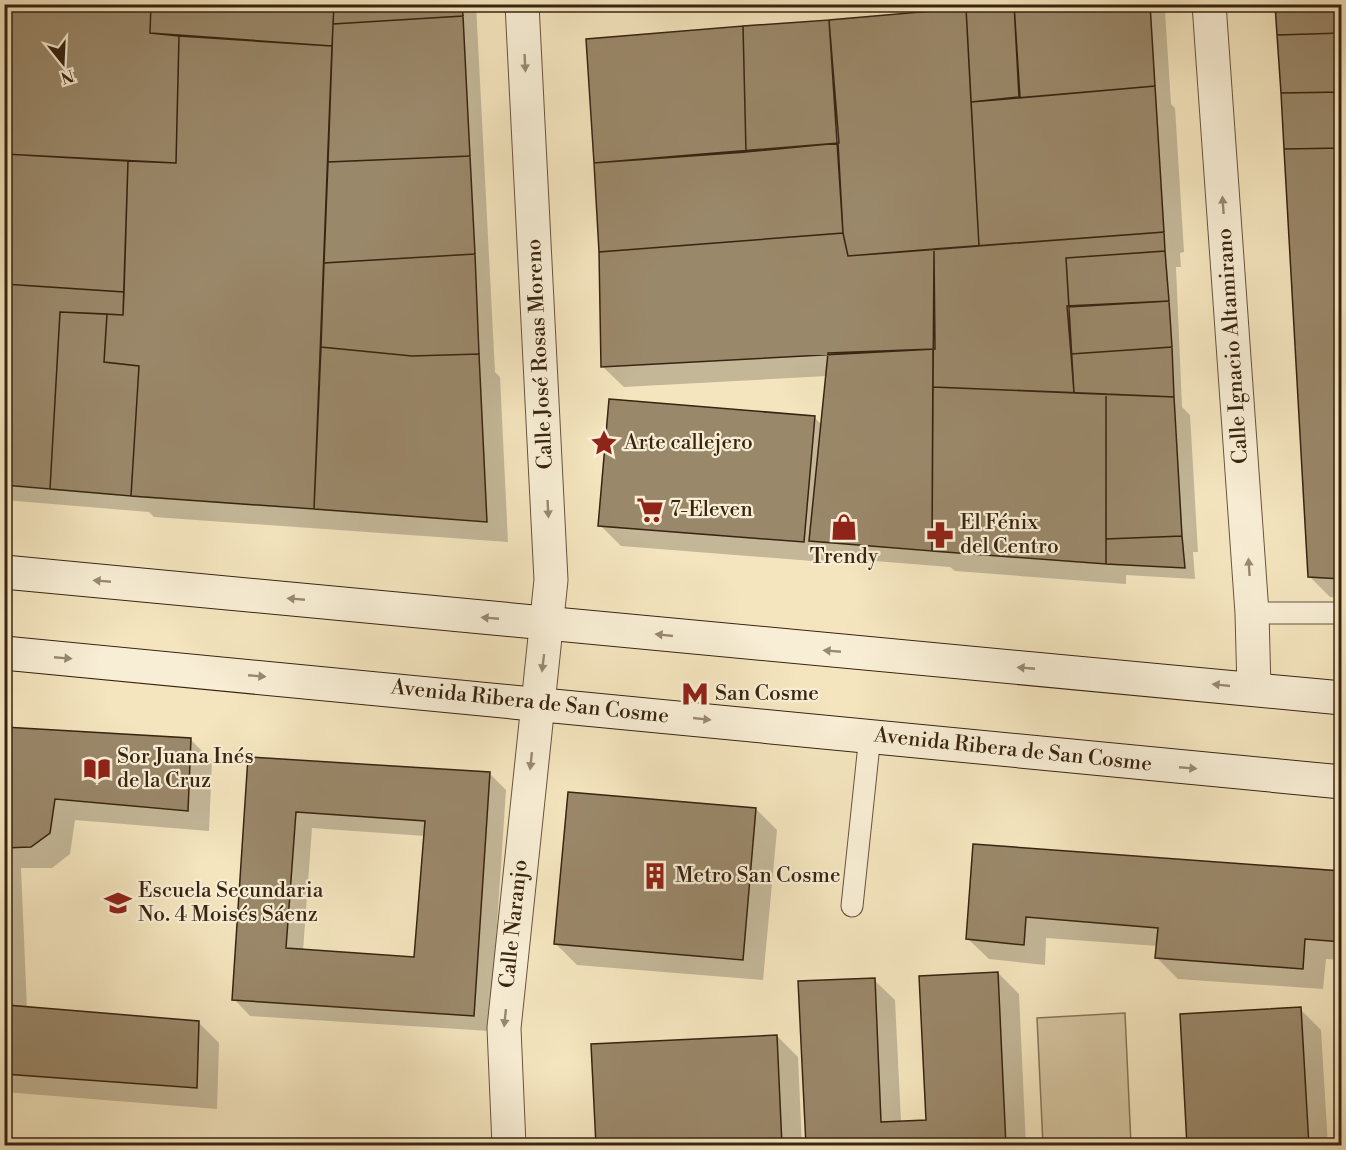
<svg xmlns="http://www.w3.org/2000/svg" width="1346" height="1150" viewBox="0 0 1346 1150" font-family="'Libre Bodoni',serif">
<rect width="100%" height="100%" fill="#f4e5be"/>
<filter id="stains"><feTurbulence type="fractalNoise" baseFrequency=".00333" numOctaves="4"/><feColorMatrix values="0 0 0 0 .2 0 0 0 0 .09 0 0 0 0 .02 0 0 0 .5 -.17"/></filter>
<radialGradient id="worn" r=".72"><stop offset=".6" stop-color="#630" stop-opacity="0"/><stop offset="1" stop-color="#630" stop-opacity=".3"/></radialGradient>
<path fill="#d4c4a0" stroke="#867458" stroke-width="1.5" d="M1125 1013 1131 1145H1043L1037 1018Z"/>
<path fill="#0003" fill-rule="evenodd" d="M4 4H476L495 372 500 377 508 542 154 517 149 512 4 500Z
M1024 4H1159L1165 11 1171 104 1175 108 1184 252 1180 253 1181 267H1176L1182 407 1190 415 1198 552H1193L1195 579 1126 575V584L955 571 950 567 825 557V562L621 546 600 525 815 418 822 425 827 376 624 387 603 367 831 21Z
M1342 4V598L1330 597 1309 576Z
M4 729 191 740 212 761 209 831 75 820 70 854 52 868H21L27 1009 198 1022 219 1043 217 1109 4 1092Z
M250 758 490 774 506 790 490 1031 250 1016 234 999ZM312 828 425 836 415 959 303 951Z
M756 809 777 830 763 980 577 965 556 944Z
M974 845 1342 872V960L1326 959 1323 989 1178 979 1157 958 1158 946 1046 938 1045 965 989 959 968 939Z
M998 973 1019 994 1026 1146H807L874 980 895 1000 901 1122 927 1121Z
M1300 1009 1321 1030 1328 1146H1189Z
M777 1036 798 1057 802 1146H597Z"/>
<path fill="#9a886a" stroke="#382410" stroke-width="1.5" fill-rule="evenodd" d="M4 4H151L150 33 179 36 176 163 4 154Z
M151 4H334L332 46 150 33Z
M334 4H462L463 16 333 24Z
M1014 4H1150L1155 86 1020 98Z
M1014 4 1019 97 971 102 966 8Z
M1275 4H1342V33L1277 35Z
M966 8 979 246 848 256 843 233 829 20Z
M463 16 470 156 328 162 333 24Z
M829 20 839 143 746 152 743 26Z
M743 26 746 152 594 163 586 39Z
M1342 33V92L1281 93 1277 35Z
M179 36 332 46 314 509 131 496 139 366 104 362 107 314 123 315 128 161 176 163Z
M1155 86 1164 232 979 246 971 102Z
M1342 92V148L1284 149 1281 93Z
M838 143 843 233 599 252 594 163Z
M1342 148V579L1308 577 1284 149Z
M4 154 128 161 124 292 4 284Z
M470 156 475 254 324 263 328 162Z
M1164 232 1165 251 1066 258 1074 393 933 387 934 249Z
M843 233 848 256 934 249 935 349 601 367 599 252Z
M1165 251 1169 301 1069 307 1066 258Z
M475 254 479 354 412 356 321 347 324 263Z
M4 284 124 292 123 315 60 312 50 489 4 485Z
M1169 301 1172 347 1071 354 1067 306Z
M60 312 107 314 104 362 139 366 131 496 50 489Z
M321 347 412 356 479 354 487 522 314 509Z
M1172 347 1174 397 1074 393 1071 354Z
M933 349 932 551 809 541 828 353Z
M933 387 1106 394V564L932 551Z
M1106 394 1174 397 1182 536 1106 539Z
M609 399 815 416 804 542 598 526Z
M1182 536 1185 568 1106 564V539Z
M4 727 191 738 188 811 55 799 50 833 31 847 4 848Z
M248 757 490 772 474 1016 232 1000ZM296 812 425 821 414 957 286 948Z
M568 792 756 808 743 960 554 944Z
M973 844 1342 871V942L1305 939 1303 969 1155 958 1158 928 1026 917 1024 945 966 939Z
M4 936 7 1005 199 1021 197 1088 4 1074Z
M998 972 1006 1146H806L798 981 875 978 881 1122 926 1120 919 976Z
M1301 1007 1309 1146H1187L1180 1014Z
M777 1035 782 1146H596L591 1044Z"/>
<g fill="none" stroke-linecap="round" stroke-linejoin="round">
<defs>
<path id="service" d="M1252 613H1342
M852 906 870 735"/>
<path id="minor" d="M1209 4 1252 613 1254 689
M509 1146 504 1028 551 580 522 4"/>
<path id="secondary" d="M4 572 1342 698
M4 653 1342 782"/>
</defs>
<use href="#service" stroke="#67543c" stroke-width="23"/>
<use href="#minor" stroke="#67543c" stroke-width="35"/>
<use href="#secondary" stroke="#382410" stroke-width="35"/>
<use href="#service" stroke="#f8eed5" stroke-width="21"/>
<use href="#minor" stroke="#f8eed5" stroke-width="33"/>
<use href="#secondary" stroke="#f8eed5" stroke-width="33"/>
</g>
<defs><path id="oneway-solid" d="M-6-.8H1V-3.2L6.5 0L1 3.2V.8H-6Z" transform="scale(1.5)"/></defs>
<g fill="#988972">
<use href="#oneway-solid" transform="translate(525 63) rotate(87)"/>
<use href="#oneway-solid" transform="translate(1223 205) rotate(-94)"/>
<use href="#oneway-solid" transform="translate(548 509) rotate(87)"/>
<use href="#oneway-solid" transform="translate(1249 567) rotate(-94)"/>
<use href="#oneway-solid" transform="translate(102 581) rotate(-175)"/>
<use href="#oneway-solid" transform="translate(296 599) rotate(-175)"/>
<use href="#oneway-solid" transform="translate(490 618) rotate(-175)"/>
<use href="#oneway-solid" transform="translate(664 635) rotate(-174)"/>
<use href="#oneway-solid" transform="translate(832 651) rotate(-175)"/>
<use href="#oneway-solid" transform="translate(63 658) rotate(5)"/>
<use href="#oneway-solid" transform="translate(543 663) rotate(97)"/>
<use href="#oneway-solid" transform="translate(1026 668) rotate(-175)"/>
<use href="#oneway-solid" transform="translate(257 676) rotate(5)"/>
<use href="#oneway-solid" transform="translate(1221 685) rotate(-174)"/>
<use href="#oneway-solid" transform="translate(702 719) rotate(6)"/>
<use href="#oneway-solid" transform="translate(531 761) rotate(96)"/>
<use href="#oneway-solid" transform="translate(1188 768) rotate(5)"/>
<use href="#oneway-solid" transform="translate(505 1018) rotate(96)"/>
</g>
<defs>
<symbol id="sight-bare" viewBox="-9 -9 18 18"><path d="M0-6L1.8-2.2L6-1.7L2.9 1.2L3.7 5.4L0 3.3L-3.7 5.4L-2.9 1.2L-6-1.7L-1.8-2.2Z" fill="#8f2418" stroke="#f8eed5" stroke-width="2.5" paint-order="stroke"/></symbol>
<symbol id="supermarket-bare" viewBox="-9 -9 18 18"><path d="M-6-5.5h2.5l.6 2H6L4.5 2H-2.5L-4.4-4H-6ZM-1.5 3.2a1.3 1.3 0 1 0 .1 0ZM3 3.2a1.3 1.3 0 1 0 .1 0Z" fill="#8f2418" stroke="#f8eed5" stroke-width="2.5" paint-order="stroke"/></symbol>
<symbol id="shop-bare" viewBox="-9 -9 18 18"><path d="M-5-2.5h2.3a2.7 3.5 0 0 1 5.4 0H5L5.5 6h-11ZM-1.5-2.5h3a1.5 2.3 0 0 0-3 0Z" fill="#8f2418" stroke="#f8eed5" stroke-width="2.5" paint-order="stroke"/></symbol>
<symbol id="pharmacy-bare" viewBox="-9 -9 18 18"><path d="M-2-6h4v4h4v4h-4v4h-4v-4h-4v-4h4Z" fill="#8f2418" stroke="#f8eed5" stroke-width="2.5" paint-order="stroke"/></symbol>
<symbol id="metro-bare" viewBox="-9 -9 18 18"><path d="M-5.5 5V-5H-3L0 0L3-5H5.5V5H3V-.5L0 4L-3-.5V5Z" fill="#8f2418" stroke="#f8eed5" stroke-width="2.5" paint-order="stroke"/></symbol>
<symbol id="library-bare" viewBox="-9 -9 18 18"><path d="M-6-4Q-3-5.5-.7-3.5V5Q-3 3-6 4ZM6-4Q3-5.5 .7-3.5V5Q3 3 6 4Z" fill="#8f2418" stroke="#f8eed5" stroke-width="2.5" paint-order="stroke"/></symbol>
<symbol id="building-bare" viewBox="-9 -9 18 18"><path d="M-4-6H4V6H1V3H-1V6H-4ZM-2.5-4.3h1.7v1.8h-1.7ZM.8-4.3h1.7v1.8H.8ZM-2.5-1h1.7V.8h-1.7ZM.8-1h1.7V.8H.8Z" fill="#8f2418" stroke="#f8eed5" stroke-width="2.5" paint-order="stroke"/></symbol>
<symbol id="school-bare" viewBox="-9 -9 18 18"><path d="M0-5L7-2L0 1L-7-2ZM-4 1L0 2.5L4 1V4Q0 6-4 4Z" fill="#8f2418" stroke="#f8eed5" stroke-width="2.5" paint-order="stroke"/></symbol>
</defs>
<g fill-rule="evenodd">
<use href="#sight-bare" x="585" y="424" width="38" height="38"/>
<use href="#supermarket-bare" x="631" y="491" width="38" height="38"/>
<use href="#shop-bare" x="825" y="508" width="38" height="38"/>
<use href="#pharmacy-bare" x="921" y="516" width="38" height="38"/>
<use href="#metro-bare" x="676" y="675" width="38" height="38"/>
<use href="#library-bare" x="78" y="750" width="38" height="38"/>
<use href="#building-bare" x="636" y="857" width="38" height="38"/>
<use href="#school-bare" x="99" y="884" width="38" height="38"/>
</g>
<g text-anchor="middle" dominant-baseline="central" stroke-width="4.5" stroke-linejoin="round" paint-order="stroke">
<g font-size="21" fill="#382410" stroke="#f8eed5">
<text transform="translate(1233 346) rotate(-94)">Calle Ignacio Altamirano</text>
<text transform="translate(540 354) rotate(-93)">Calle José Rosas Moreno</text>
<text transform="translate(530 702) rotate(6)">Avenida Ribera de San Cosme</text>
<text transform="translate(1013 750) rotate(6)">Avenida Ribera de San Cosme</text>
<text transform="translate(514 924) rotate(-84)">Calle Naranjo</text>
</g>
<g font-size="21" fill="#382410" stroke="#f8eed5" text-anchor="start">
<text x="624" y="443">Arte callejero</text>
<text x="670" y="510">7-Eleven</text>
<text x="960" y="523">El Fénix<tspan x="960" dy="24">del Centro</tspan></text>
<text x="844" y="557" text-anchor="middle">Trendy</text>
<text x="715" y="694">San Cosme</text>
<text x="117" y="757">Sor Juana Inés<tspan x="117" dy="24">de la Cruz</tspan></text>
<text x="675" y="876">Metro San Cosme</text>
<text x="138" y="891">Escuela Secundaria<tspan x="138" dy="24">No. 4 Moisés Sáenz</tspan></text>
</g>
</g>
<rect width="1346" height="1150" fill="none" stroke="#f4e5be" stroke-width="24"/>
<rect x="6" y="6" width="1334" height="1138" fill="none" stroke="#382410" stroke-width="3"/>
<rect x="12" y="12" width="1322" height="1126" fill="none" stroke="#382410" stroke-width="1.5"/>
<g transform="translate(63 63) rotate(162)" stroke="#f8eed5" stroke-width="4.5" paint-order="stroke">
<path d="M0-4.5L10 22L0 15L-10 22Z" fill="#382410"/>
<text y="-9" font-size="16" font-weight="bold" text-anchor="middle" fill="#382410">N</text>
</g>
<rect width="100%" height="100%" filter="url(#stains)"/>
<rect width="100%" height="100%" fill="url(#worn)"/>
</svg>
